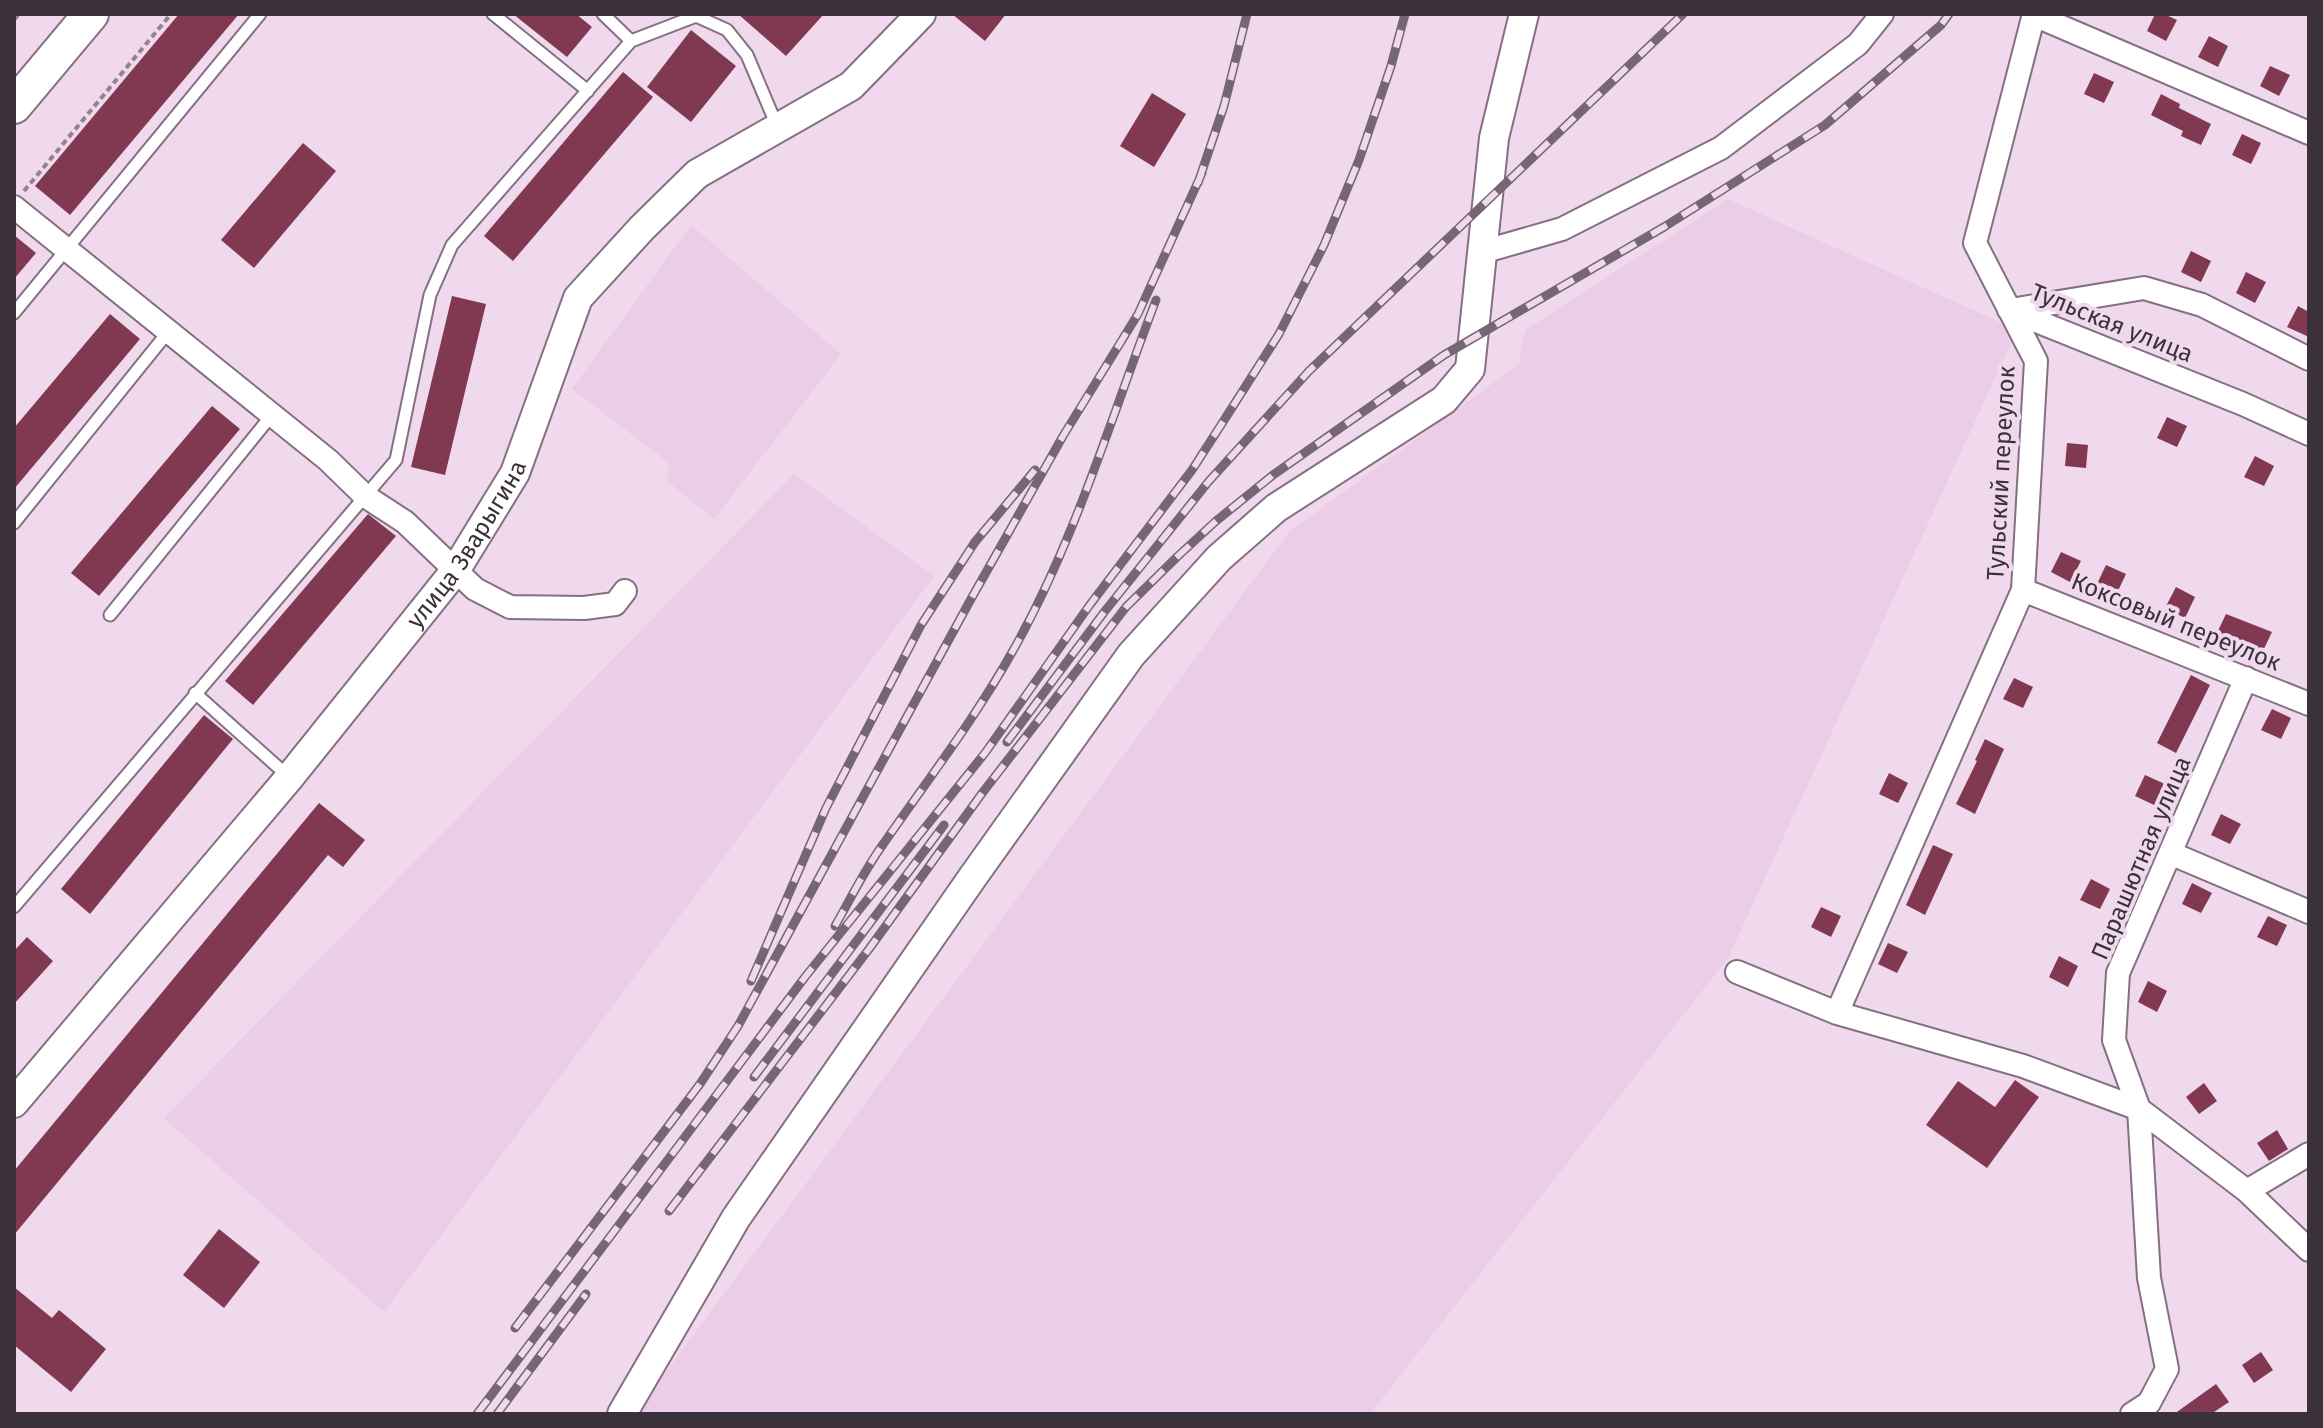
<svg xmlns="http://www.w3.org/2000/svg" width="2323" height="1428" viewBox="0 0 2323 1428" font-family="'Fira Sans',sans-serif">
<rect width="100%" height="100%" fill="#f0d8ed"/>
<path fill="#ebcde8" d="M1728 199 2017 330 1728 958 1370 1414H638L657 1384 1289 532 1519 364 1525 330Z
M691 225 841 354 714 519 667 481 669 463 572 389Z
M794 474 934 576 384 1312 164 1118Z"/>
<path fill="#803951" d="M179 14H239L70 215 35 186Z
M513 14H576L592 27 567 57Z
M738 14H824L786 56Z
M952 14H1006L985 41Z
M2155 14H2164L2177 20 2166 41 2147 31Z
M691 30 736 66 691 122 647 87Z
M2209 36 2228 46 2218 67 2198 57Z
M2270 66 2290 75 2279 96 2260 86Z
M623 72 653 97 513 261 484 236Z
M2094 73 2114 82 2104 103 2084 94Z
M1152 93 1186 114 1154 167 1120 146Z
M2161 94 2180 104 2179 108 2211 124 2201 145 2181 136 2183 131 2151 115Z
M2242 134 2261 143 2251 164 2232 155Z
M303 143 336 171 254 268 221 240Z
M14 235 36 253 14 279Z
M2191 251 2211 261 2201 282 2181 272Z
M2246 272 2266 282 2255 303 2236 293Z
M452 296 486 304 445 475 411 467Z
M2298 306 2309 312V337L2287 327Z
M110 314 140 339 14 489V428Z
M212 406 240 429 99 596 71 573Z
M2167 417 2187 426 2177 447 2157 438Z
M2067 443 2088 445 2086 468 2065 466Z
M2255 456 2274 466 2264 486 2244 477Z
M368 514 396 536 253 705 225 681Z
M2061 552 2081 561 2070 582 2051 572Z
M2106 565 2126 574 2116 595 2096 586Z
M2176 587 2195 597 2185 618 2165 608Z
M2226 614 2272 632 2262 653 2216 635Z
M2191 675 2210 685 2176 753 2157 743Z
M2014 678 2033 687 2023 708 2003 699Z
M2272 709 2291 718 2281 739 2261 730Z
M204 715 233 739 90 914 61 889Z
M1985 739 2004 749 1975 814 1956 804 1977 761 1975 760Z
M1889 773 1908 783 1898 803 1879 794Z
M2145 775 2165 784 2154 805 2135 796Z
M319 803 365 840 343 867 328 855 14 1235V1171Z
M2221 814 2241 824 2230 844 2211 835Z
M1933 845 1953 854 1925 915 1906 905Z
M2091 879 2110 889 2100 909 2080 900Z
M2192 883 2212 893 2201 913 2182 904Z
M1821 907 1841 916 1831 937 1811 927Z
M2268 916 2287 925 2277 946 2257 937Z
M27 937 53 961 14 1004V951Z
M1888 943 1908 952 1897 973 1878 964Z
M2059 956 2078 966 2068 987 2049 977Z
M2148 981 2167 991 2157 1012 2138 1002Z
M2015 1080 2039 1097 1987 1168 1926 1125 1958 1081 1995 1107Z
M2204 1083 2217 1101 2199 1114 2186 1097Z
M2277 1130 2288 1149 2269 1161 2257 1143Z
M219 1229 260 1262 224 1308 183 1275Z
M14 1287 52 1318 59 1310 106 1349 71 1392 14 1345Z
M2261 1352 2273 1370 2254 1383 2242 1365Z
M2216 1384 2229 1402 2211 1414H2174Z"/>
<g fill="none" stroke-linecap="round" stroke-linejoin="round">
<defs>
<path id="service" d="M493 14 588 91
M631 41 696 16 727 30 747 55 777 126
M14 313 260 14
M14 523 168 332
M110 615 271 416
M195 693 289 777
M14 907 396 460 430 295 452 245 631 41 603 14"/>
<path id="minor" d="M2034 15 2309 133
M14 207 328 460 365 496 405 522 475 589 510 607 584 608 615 604 625 591
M1482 252 1562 229 1721 148 1858 44 1882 14
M2009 310 2243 404 2309 434
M2011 310 2144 288 2202 305 2309 359
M2023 590 2309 704
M2170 853 2309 912
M1737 972 1837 1013 2023 1066 2139 1109 2247 1191 2309 1250
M1837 1013 2023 590 2036 361 1975 243 2034 14
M2247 1191 2309 1154
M2132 1414 2149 1403 2167 1369 2149 1278 2139 1109 2114 1040 2118 973 2246 678"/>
<g id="tertiary">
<path id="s1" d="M14 1103 289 778 455 571 515 473 578 298 642 228 697 174 851 86 921 14"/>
<path d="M622 1414 736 1218 972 878 1131 655 1219 558 1276 508 1444 400 1470 369 1494 138 1524 14"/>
</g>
<path id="primary" d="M14 106 91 14"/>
</defs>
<use href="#service" stroke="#856f83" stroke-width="15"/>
<use href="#minor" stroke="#856f83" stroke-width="26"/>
<use href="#tertiary" stroke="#856f83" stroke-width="32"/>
<use href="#primary" stroke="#856f83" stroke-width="38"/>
<path stroke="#938291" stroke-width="4" stroke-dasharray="6 4" stroke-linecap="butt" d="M14 20 19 14
M24 191 171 14"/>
<use href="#service" stroke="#fff" stroke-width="11"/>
<use href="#minor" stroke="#fff" stroke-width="22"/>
<use href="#tertiary" stroke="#fff" stroke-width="28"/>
<use href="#primary" stroke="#fff" stroke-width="34"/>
<defs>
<path id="rail" d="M1198 183 1224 106 1247 14
M1007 742 1105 611 1209 481 1309 371 1683 14
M835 926C851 898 865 869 884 843 929 778 977 716 1015 647 1076 538 1112 415 1156 300
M751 981 826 808 921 625 975 542 1035 470
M754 1077 944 825
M669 1211 869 949 983 792 1126 607 1178 556 1216 521 1273 475 1444 355 1664 227 1825 125 1941 25 1949 14
M515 1328 700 1084 738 1026 971 599 1063 436 1138 314 1202 173
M477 1414 805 977 985 753 1089 606 1192 470 1221 425 1279 334 1324 245 1359 160 1391 66 1405 14
M497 1414 586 1294"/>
</defs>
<use href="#rail" stroke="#746672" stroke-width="9"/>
<use href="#rail" stroke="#f0d8ed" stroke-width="6" stroke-dasharray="18" stroke-linecap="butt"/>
</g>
<g text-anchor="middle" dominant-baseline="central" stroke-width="8" stroke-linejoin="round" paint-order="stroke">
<g font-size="24" fill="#3b313a" stroke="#f0d8ed">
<text transform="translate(2112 323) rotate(22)">Тульская улица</text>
<text transform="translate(2001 473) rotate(-87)">Тульский переулок</text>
<text stroke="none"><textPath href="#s1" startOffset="720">улица Зварыгина</textPath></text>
<text transform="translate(2176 622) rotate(22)">Коксовый переулок</text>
<text transform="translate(2141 858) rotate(-67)">Парашютная улица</text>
</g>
</g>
<rect width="2323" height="1428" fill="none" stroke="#3b313a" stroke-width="32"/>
</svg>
